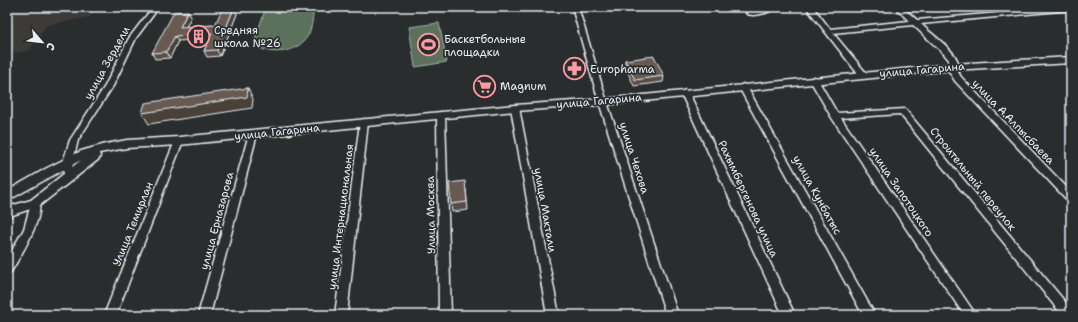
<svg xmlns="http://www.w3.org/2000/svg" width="1078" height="322" viewBox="0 0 1078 322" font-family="'Shantell Sans',sans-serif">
<rect width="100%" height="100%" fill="#2a2d2e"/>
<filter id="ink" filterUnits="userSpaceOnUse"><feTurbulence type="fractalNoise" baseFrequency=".025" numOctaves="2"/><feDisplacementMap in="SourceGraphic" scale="8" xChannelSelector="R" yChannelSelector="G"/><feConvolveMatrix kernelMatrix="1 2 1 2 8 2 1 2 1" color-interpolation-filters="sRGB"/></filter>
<g filter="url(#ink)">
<path fill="#3d3a38" d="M7 7H97L90 17 47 25 29 51 7 53Z"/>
<path fill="#5b715c" stroke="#a2b1aa" d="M266 7H314C313 16 312 30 307 37 297 53 271 56 256 46L254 42Z
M439 23 447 62 415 67 409 27Z"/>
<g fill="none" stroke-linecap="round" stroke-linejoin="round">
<defs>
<path id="minor" d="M153 7H159L136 38 113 86 78 140 72 165 73 176 71 178H65L62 165 70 140 105 86 129 38Z
M572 7H578L607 102 678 315H666L599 102Z
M763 7H769L771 10C766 14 751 17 746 13L749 11 764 9Z
M806 7H813L830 29 909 21 895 7H902L917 20 1071 7V10L921 24C930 33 953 49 957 60 959 67 956 70 961 77L1071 192V202L1068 201 955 81 949 71V60L944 54 913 25 833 33 867 74 868 76 867 78H861Z
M814 77 817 78 837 113 905 109 1071 309V315H1062L900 114 841 118 976 315H964L832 118 810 80Z
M743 84 747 87 875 315H863L739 87Z
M685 90 689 93 795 315H783L681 93Z
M515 105 519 108 559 315H547L511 108Z
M441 112 445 115 451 315H439L437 115Z
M364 119 368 122 347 315H335L360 122Z
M253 131 257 134 210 315H198L249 134Z
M179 138 183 141 116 315H104L175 141Z
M35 199 38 200C46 216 19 258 11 272L7 274V259L24 229 32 200Z"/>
<path id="major" d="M1071 57V63L953 70 603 105 515 111 179 145 127 148 99 153 100 156 99 159 39 206 7 217V207L31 200 81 160 7 201V191L47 168 81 151 106 144 127 140 179 137 515 105 603 99 953 64Z"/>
</defs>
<use href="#minor" stroke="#e8f1f8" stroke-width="3"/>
<use href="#major" stroke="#e8f1f8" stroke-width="3"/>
<use href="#minor" fill="#2a2d2e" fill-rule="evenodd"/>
<use href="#major" fill="#2a2d2e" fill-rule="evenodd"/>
</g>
<path fill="#5a4d46" stroke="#e8f1f8" d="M188 11 191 17 186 27 215 25 237 14 220 56 207 57 204 51 209 39 178 41 170 58 155 59 152 53Z
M625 60 664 76 663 82 634 86 625 66Z
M466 189 468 210 452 212 451 204Z"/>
<path fill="#4a3f39" stroke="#e8f1f8" d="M234 8 237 14 220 56 217 50Z
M188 11 191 17 183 33 180 27Z
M175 36 178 41 170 58 166 52Z
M248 88 253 99 252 108 149 124 142 113Z"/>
<path fill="#695a51" stroke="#e8f1f8" d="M234 8 217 50 204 51 212 33 175 36 166 52 152 53 174 12 188 11 180 27 215 25 222 9Z
M654 56 664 76 635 80 625 60Z
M248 88 247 97 142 113 145 103Z
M465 181 467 202 451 204 449 183Z"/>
</g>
<defs>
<symbol id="building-ring" viewBox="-11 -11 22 22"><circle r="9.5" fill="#2a2d2e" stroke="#ff9aa2" stroke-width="1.5"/><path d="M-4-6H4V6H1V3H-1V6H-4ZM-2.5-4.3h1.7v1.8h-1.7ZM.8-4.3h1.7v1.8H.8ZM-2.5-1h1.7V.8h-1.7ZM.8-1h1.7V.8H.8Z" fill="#ff9aa2"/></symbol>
<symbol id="stadium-ring" viewBox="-11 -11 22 22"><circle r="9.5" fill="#2a2d2e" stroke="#ff9aa2" stroke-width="1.5"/><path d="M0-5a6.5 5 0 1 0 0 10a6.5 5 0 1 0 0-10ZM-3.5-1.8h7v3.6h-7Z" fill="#ff9aa2"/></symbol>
<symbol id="pharmacy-ring" viewBox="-11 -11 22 22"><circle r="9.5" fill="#2a2d2e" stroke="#ff9aa2" stroke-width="1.5"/><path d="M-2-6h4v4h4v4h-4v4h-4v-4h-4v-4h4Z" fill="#ff9aa2"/></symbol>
<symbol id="supermarket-ring" viewBox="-11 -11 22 22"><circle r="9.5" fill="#2a2d2e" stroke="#ff9aa2" stroke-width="1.5"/><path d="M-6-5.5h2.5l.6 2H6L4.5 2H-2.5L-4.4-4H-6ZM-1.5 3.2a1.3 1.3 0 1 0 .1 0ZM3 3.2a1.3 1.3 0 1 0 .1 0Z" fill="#ff9aa2"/></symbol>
</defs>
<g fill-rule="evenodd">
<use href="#building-ring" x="186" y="24" width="25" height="25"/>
<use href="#stadium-ring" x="416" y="32" width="25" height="25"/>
<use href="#pharmacy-ring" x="562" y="56" width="25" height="25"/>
<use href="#supermarket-ring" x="472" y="74" width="25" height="25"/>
</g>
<g text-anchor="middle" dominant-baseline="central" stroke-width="3.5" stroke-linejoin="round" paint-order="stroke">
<g font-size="11" fill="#e8f1f8" stroke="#2a2d2e" text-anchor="start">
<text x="214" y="30">Средняя<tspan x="214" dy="13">школа №26</tspan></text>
<text x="444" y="39">Баскетбольные<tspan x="444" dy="13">площадки</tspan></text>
<text x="590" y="69">Europharma</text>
<text x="500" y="86">Magnum</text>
</g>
<g font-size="11" fill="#e8f1f8" stroke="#2a2d2e">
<text transform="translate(107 63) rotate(-61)">улица Зердели</text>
<text transform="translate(922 70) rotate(-5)">улица Гагарина</text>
<text transform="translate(599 101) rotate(-5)">улица Гагарина</text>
<text transform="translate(1013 122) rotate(46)">улица А.Алпысбаева</text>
<text transform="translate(277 132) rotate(-6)">улица Гагарина</text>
<text transform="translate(634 158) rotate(72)">улица Чехова</text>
<text transform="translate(973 179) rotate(51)">Строительный переулок</text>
<text transform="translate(901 192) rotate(56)">улица Запотоцкого</text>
<text transform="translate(817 195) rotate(61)">улица Кунбатыс</text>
<text transform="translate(748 199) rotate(65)">Рахымбергенова улица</text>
<text transform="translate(545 210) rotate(80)">улица Мактали</text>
<text transform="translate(431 215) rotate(-91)">Улица Москва</text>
<text transform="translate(341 217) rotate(-83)">улица Интернациональная</text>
<text transform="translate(217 221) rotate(-75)">улица Ерназарова</text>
<text transform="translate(133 224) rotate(-68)">Улица Темирлан</text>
</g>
</g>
<rect width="1078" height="322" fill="none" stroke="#2a2d2e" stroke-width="24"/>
<rect x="12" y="12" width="1054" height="298" fill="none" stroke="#e8f1f8" stroke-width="1.5" filter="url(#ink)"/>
<g transform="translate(42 42) rotate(118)" stroke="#2a2d2e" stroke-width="3" paint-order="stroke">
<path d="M0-3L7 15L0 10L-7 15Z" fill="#e8f1f8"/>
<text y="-6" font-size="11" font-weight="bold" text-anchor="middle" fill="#e8f1f8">С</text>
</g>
</svg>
